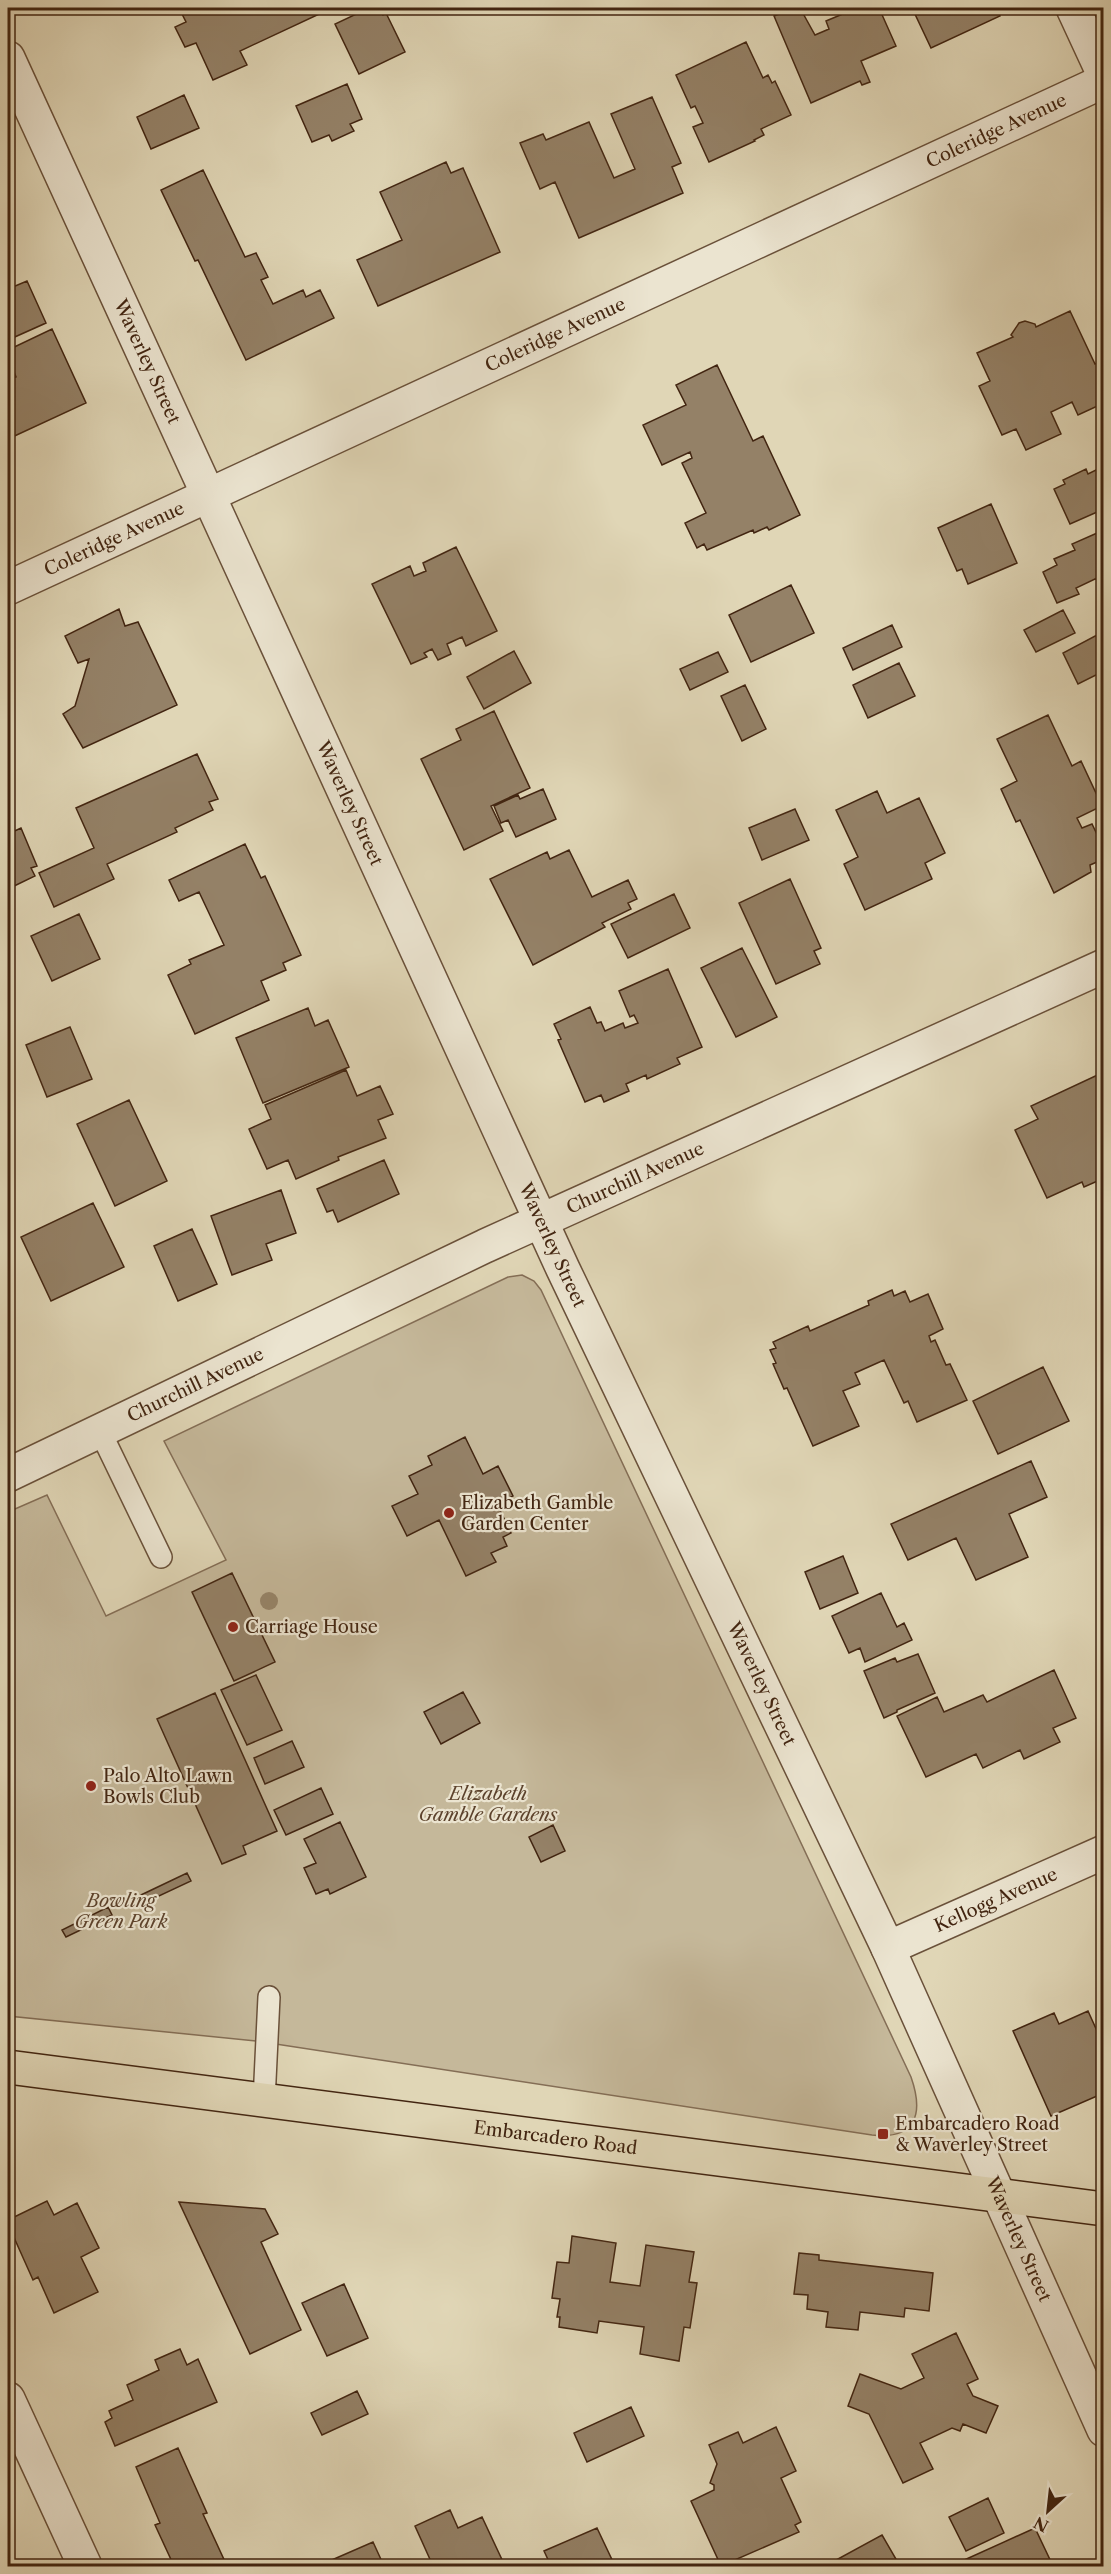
<svg xmlns="http://www.w3.org/2000/svg" width="1111" height="2574" viewBox="0 0 1111 2574" font-family="'Libre Caslon Text',serif">
<rect width="100%" height="100%" fill="#e0d6b6"/>
<filter id="stains"><feTurbulence type="fractalNoise" baseFrequency=".00333" numOctaves="4"/><feColorMatrix values="0 0 0 0 .2 0 0 0 0 .09 0 0 0 0 .02 0 0 0 .5 -.17"/></filter>
<radialGradient id="worn" r=".72"><stop offset=".6" stop-color="#630" stop-opacity="0"/><stop offset="1" stop-color="#630" stop-opacity=".3"/></radialGradient>
<path fill="#c5b89a" stroke="#846e56" stroke-width="1.5" d="M522 1275 534 1281 541 1290 911 2077C924 2114 916 2140 872 2135L256 2041 8 2016V1512L47 1495 106 1616 226 1560 164 1441 508 1277Z"/>
<path fill="#948167" stroke="#422511" stroke-width="1.5" d="M179 8H329L330 9 240 51 247 65 213 80 196 43 185 47 175 27 186 22Z
M369 8H379L383 15 386 13 405 52 359 74 335 24Z
M794 8H800L815 35 829 29 826 21 857 8H879L896 46 861 61 870 82 862 85 860 81 811 103 774 16Z
M923 8H996L1000 16 931 48 914 12Z
M746 42 763 78 768 75 772 83 775 81 791 115 761 129 764 135 754 140 755 141 709 162 693 127 703 123 695 106 691 108 676 75Z
M347 84 362 119 350 124 354 131 332 141 329 135 312 142 296 106Z
M184 95 199 128 151 149 137 117Z
M652 97 681 163 672 167 683 193 579 238 555 182 540 189 520 143 543 134 546 140 589 122 614 178 635 169 611 114Z
M446 162 451 173 463 168 500 252 378 306 357 260 402 240 380 192Z
M203 170 245 257 256 253 268 277 261 280 273 304 303 290 306 297 320 290 334 318 246 360 198 260 195 261 161 190Z
M27 281 46 323 8 340V289Z
M1070 311 1095 364 1104 360V403L1078 415 1072 402 1051 412 1061 434 1026 450 1016 429 1002 435 979 386 990 381 977 353 1013 337 1011 335 1019 323 1025 321 1035 324 1036 327Z
M52 329 86 403 8 439V381L16 377 8 357V350Z
M717 365 753 441 763 436 800 515 769 530 767 527 754 533 753 530 707 550 704 544 697 548 685 523 706 513 682 463 692 458 690 452 662 465 643 425 686 405 676 385Z
M1100 468 1104 477V509L1070 524 1054 489 1065 484 1063 480 1086 469 1088 474Z
M991 504 1017 563 968 584 962 569 957 571 938 528Z
M1104 530V592L1097 578 1076 588 1079 594 1057 603 1043 572 1057 565 1054 559 1075 550 1072 544Z
M456 547 497 631 466 646 462 637 447 644 451 654 438 660 432 649 424 653 427 657 411 664 372 584 410 566 414 576 426 571 423 563Z
M791 585 814 633 751 662 729 615Z
M119 609 125 626 138 622 177 705 83 748 63 714 75 706 89 659 78 663 65 636Z
M1063 610 1075 633 1036 652 1024 630Z
M892 625 902 647 853 670 843 648Z
M1097 635 1104 648V671L1078 684 1063 653Z
M514 651 531 683 484 709 467 677Z
M718 652 728 672 690 690 680 669Z
M899 663 915 696 868 718 853 685Z
M745 685 766 729 742 741 721 696Z
M494 711 530 788 491 806 503 831 464 850 421 759 461 740 456 729Z
M1048 715 1072 766 1081 761 1102 806 1077 818 1082 828 1092 824 1104 849V859L1090 865 1091 872 1054 893 1020 820 1016 822 1001 789 1017 781 997 739Z
M197 754 218 799 209 802 213 810 175 828 177 832 107 864 114 879 54 907 39 873 94 848 76 808Z
M543 789 556 819 516 837 508 820 501 823 494 806 518 795 520 799Z
M877 791 887 813 919 798 945 853 925 863 932 879 865 910 844 864 858 857 836 810Z
M795 809 809 840 762 860 749 828Z
M21 828 37 866 31 868 35 876 8 889V834Z
M245 844 261 878 265 876 301 955 283 963 286 970 261 981 269 1000 195 1034 168 975 191 964 189 960 224 945 199 892 179 901 169 880Z
M569 850 592 897 628 880 637 899 628 903 631 909 602 923 605 927 533 965 490 879 547 852 550 859Z
M790 879 821 948 814 951 820 964 776 984 739 903Z
M674 894 690 928 628 958 611 924Z
M79 914 100 959 52 981 31 936Z
M742 948 777 1017 736 1037 701 968Z
M668 969 702 1047 677 1058 680 1064 647 1079 646 1075 626 1084 629 1091 604 1102 601 1095 585 1102 558 1040 561 1039 554 1024 590 1007 597 1023 601 1022 605 1031 623 1023 625 1028 638 1023 634 1015 630 1017 619 991Z
M308 1008 315 1026 328 1020 349 1067 263 1103 236 1038Z
M70 1027 92 1079 47 1097 26 1045Z
M346 1070 357 1096 380 1086 393 1114 378 1120 386 1138 338 1157 339 1160 296 1179 288 1160 267 1169 249 1129 271 1119 265 1105Z
M1104 1072V1183L1102 1179 1084 1187 1082 1182 1047 1198 1015 1130 1038 1119 1031 1106Z
M129 1100 167 1181 115 1206 77 1124Z
M384 1160 399 1194 338 1222 333 1210 327 1212 317 1189Z
M281 1190 296 1233 266 1244 272 1260 232 1275 211 1216Z
M93 1203 124 1267 51 1301 21 1237Z
M192 1229 217 1284 178 1301 154 1246Z
M892 1290 894 1296 905 1291 910 1302 928 1294 943 1329 929 1336 931 1342 935 1340 946 1365 950 1364 967 1400 917 1422 908 1401 904 1403 884 1360 855 1373 860 1384 843 1391 859 1426 813 1446 787 1388 784 1389 773 1364 776 1363 770 1350 776 1348 773 1342 808 1326 810 1331 869 1305 868 1301Z
M1043 1367 1069 1421 998 1454 973 1401Z
M465 1437 483 1474 498 1466 513 1496 497 1504 511 1533 503 1537 507 1546 491 1553 496 1562 466 1576 439 1520 407 1536 392 1506 418 1494 409 1476 432 1465 428 1456Z
M1031 1461 1047 1497 1009 1514 1028 1557 976 1580 956 1538 908 1560 891 1524Z
M843 1556 858 1593 820 1609 805 1572Z
M232 1573 275 1662 234 1681 192 1592Z
M881 1593 897 1627 904 1623 912 1640 865 1662 860 1648 849 1653 832 1616Z
M918 1654 935 1693 897 1710V1712L884 1718 864 1671 895 1658 897 1662Z
M1054 1670 1076 1718 1053 1728 1060 1742 1024 1759 1020 1750 983 1768 976 1754 926 1777 897 1716 937 1697 944 1712 983 1695 987 1702Z
M256 1675 282 1730 247 1745 221 1690Z
M463 1692 480 1723 441 1744 424 1712Z
M215 1693 277 1831 243 1846 246 1854 222 1864 157 1719Z
M292 1741 304 1767 265 1784 254 1758Z
M321 1788 333 1814 286 1835 274 1810Z
M340 1822 366 1877 330 1894 328 1889 316 1894 304 1868 316 1863 304 1839Z
M553 1825 565 1851 541 1862 529 1837Z
M187 1873 191 1881 144 1903 141 1895Z
M108 1907 112 1915 66 1937 62 1930Z
M1088 2011 1098 2033 1104 2031V2093L1051 2116 1013 2031 1054 2013 1059 2024Z
M47 2201 54 2215 77 2203 99 2248 81 2257 98 2292 54 2313 38 2277 33 2280 8 2224V2220Z
M179 2202 265 2209 278 2234 261 2242 301 2330 250 2354Z
M572 2236 616 2243 610 2282 640 2286 646 2245 694 2252 689 2282 697 2283 690 2328 684 2327 679 2361 640 2354 644 2327 599 2321 597 2333 559 2327 560 2317H557L560 2299 552 2298 557 2262 569 2263Z
M799 2253 819 2255V2260L933 2273 929 2311 905 2308 904 2317 860 2312 858 2330 826 2327 828 2312 807 2309 808 2295 794 2294Z
M344 2284 368 2338 327 2356 302 2303Z
M956 2333 978 2379 967 2384 973 2396 998 2406 986 2433 963 2424 960 2431 952 2428 920 2443 933 2469 903 2483 869 2414 848 2406 860 2374 901 2389 924 2378 912 2354Z
M180 2349 187 2365 198 2359 217 2402 115 2446 105 2422 112 2418 109 2411 133 2400 127 2385 159 2370 155 2360Z
M357 2391 368 2414 322 2435 311 2413Z
M631 2407 644 2436 587 2462 574 2433Z
M776 2427 796 2471 781 2478 801 2522 795 2525 799 2532 721 2566 691 2501 714 2490V2485L710 2483 717 2464 709 2445 738 2432 743 2443Z
M178 2448 207 2513 203 2514 227 2566H174L155 2525 160 2523 136 2467Z
M988 2498 1004 2533 966 2551 949 2517Z
M450 2510 458 2528 482 2517 505 2566H433L415 2526Z
M597 2528 615 2566H551L544 2551Z
M1035 2528 1053 2566H951Z
M882 2535 900 2566H828L827 2565Z
M373 2542 384 2566H318Z"/>
<g fill="none" stroke-linecap="round" stroke-linejoin="round">
<defs>
<path id="lane" d="M100 1431 161 1557
M264 2101 269 1997"/>
<g id="street">
<path d="M1073 8 1104 75"/>
<path id="s1" d="M8 58 563 1269 888 1948 1104 2430"/>
<path id="s2" d="M8 588 1104 81"/>
<path id="s3" d="M8 1475 485 1246 1104 966"/>
<path id="s4" d="M888 1948 1104 1852"/>
<path d="M8 2399 85 2566"/>
</g>
<g id="primary">
<path id="s5" d="M8 2067 1104 2209"/>
</g>
</defs>
<use href="#lane" stroke="#6a513a" stroke-width="24"/>
<use href="#street" stroke="#6a513a" stroke-width="36"/>
<use href="#primary" stroke="#422511" stroke-width="36"/>
<use href="#lane" stroke="#ebe4d0" stroke-width="21"/>
<use href="#street" stroke="#ebe4d0" stroke-width="33"/>
<use href="#primary" stroke="#e0d6b6" stroke-width="33"/>
</g>
<circle fill="#97856a" cx="269" cy="1601" r="9"/>
<g fill="#8f2418" stroke="#ebe4d0" stroke-width="2">
<circle cx="449" cy="1513" r="6"/>
<circle cx="233" cy="1627" r="6"/>
<circle cx="91" cy="1786" r="6"/>
<rect x="877" y="2128" width="12" height="12" rx="3"/>
</g>
<g text-anchor="middle" dominant-baseline="central" stroke-width="4.5" stroke-linejoin="round" paint-order="stroke">
<g font-size="18" fill="#422511" stroke="#ebe4d0">
<text stroke="none"><textPath href="#s2" startOffset="1089">Coleridge Avenue</textPath></text>
<text stroke="none"><textPath href="#s2" startOffset="603">Coleridge Avenue</textPath></text>
<text stroke="none"><textPath href="#s1" startOffset="334">Waverley Street</textPath></text>
<text stroke="none"><textPath href="#s2" startOffset="117">Coleridge Avenue</textPath></text>
<text stroke="none"><textPath href="#s1" startOffset="820">Waverley Street</textPath></text>
<text stroke="none"><textPath href="#s3" startOffset="694">Churchill Avenue</textPath></text>
<text stroke="none"><textPath href="#s1" startOffset="1306">Waverley Street</textPath></text>
<text stroke="none"><textPath href="#s3" startOffset="208">Churchill Avenue</textPath></text>
<text stroke="none"><textPath href="#s1" startOffset="1792">Waverley Street</textPath></text>
<text stroke="none"><textPath href="#s4" startOffset="118">Kellogg Avenue</textPath></text>
<text stroke="none"><textPath href="#s5" startOffset="552">Embarcadero Road</textPath></text>
<text stroke="none"><textPath href="#s1" startOffset="2404">Waverley Street</textPath></text>
</g>
<g font-size="18" fill="#422511" stroke="#ebe4d0" text-anchor="start">
<text x="461" y="1503">Elizabeth Gamble<tspan x="461" dy="21">Garden Center</tspan></text>
<text x="245" y="1627">Carriage House</text>
<text x="103" y="1776">Palo Alto Lawn<tspan x="103" dy="21">Bowls Club</tspan></text>
<text x="895" y="2124">Embarcadero Road<tspan x="895" dy="21">&amp; Waverley Street</tspan></text>
</g>
<g font-size="18" font-style="italic" fill="#5c422c" stroke="#ebe4d0">
<text x="488" y="1794">Elizabeth<tspan x="488" dy="21">Gamble Gardens</tspan></text>
<text x="121" y="1901">Bowling<tspan x="121" dy="21">Green Park</tspan></text>
</g>
</g>
<rect width="1111" height="2574" fill="none" stroke="#e0d6b6" stroke-width="30"/>
<rect x="9" y="9" width="1093" height="2556" fill="none" stroke="#422511" stroke-width="3"/>
<rect x="15" y="15" width="1081" height="2544" fill="none" stroke="#422511" stroke-width="1.5"/>
<g transform="translate(1048 2511) rotate(207)" stroke="#ebe4d0" stroke-width="4.5" paint-order="stroke">
<path d="M0-4.5L10 22L0 15L-10 22Z" fill="#422511"/>
<text y="-9" font-size="16" font-weight="bold" text-anchor="middle" fill="#422511">N</text>
</g>
<rect width="100%" height="100%" filter="url(#stains)"/>
<rect width="100%" height="100%" fill="url(#worn)"/>
</svg>
